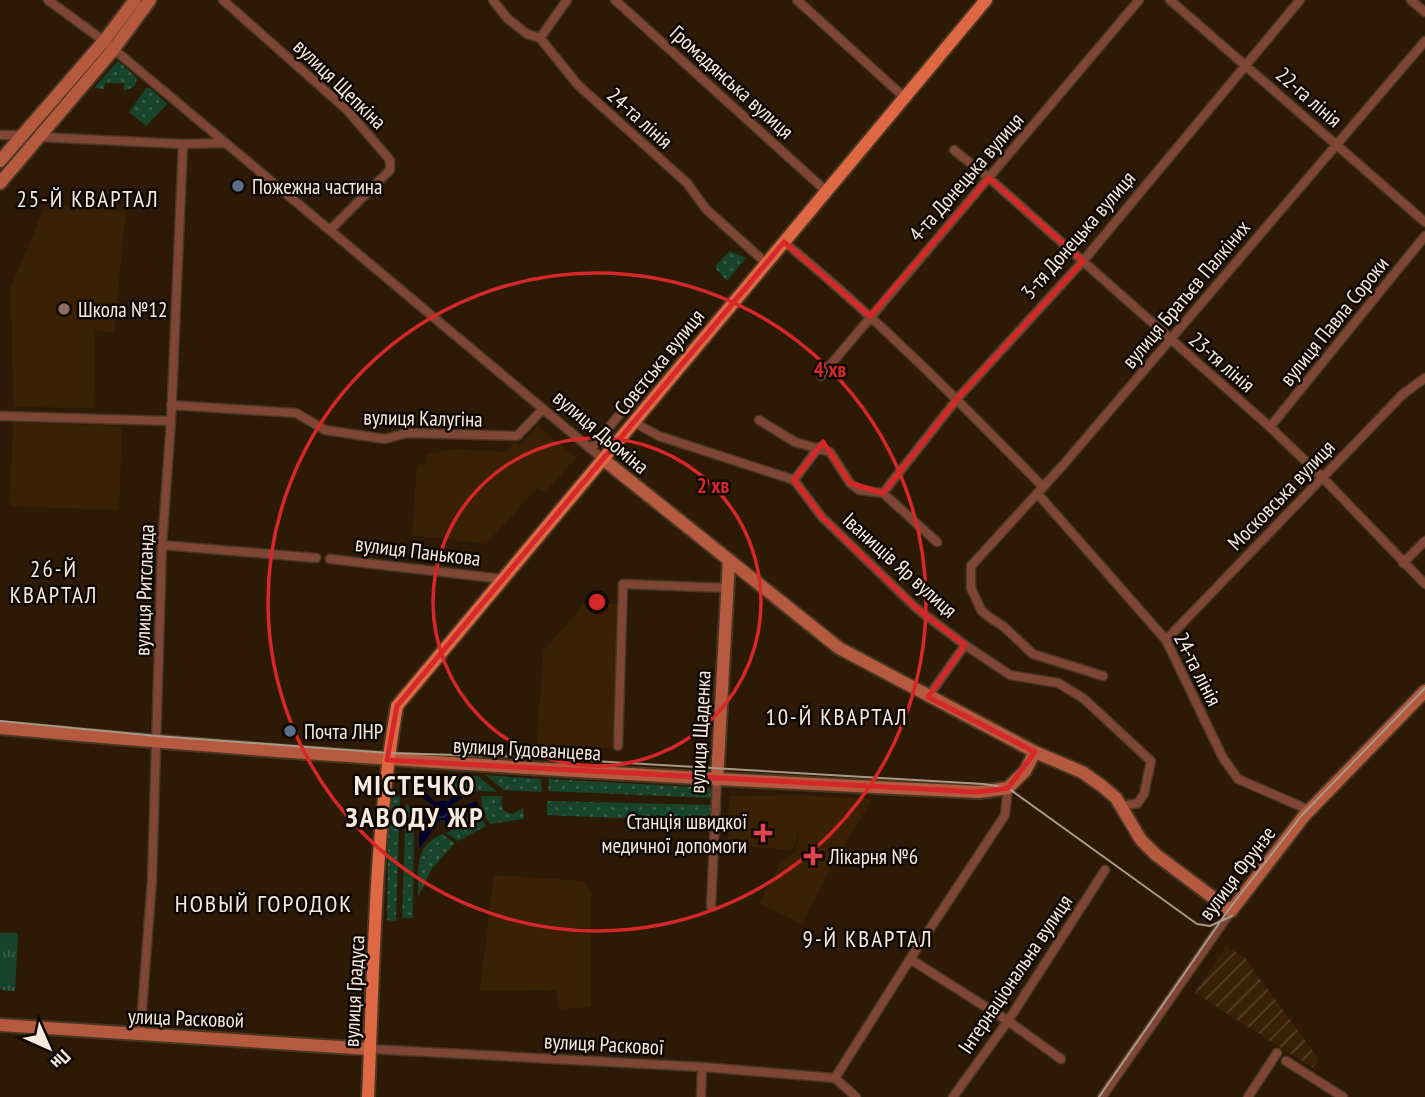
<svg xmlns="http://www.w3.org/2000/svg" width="1425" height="1097" viewBox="0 0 1425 1097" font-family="'PT Sans Narrow',sans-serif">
<defs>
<pattern id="industrial-furrows" width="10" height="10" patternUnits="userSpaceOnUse" patternTransform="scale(1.75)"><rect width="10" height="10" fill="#3a2106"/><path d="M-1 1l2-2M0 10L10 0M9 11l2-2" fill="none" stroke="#57412a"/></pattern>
<pattern id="grass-dots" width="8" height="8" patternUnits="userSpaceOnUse" patternTransform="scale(1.75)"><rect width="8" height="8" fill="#18442b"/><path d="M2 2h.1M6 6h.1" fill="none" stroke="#3a5f49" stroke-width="1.8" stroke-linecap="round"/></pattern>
<pattern id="park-tufts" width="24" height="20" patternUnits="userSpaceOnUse" patternTransform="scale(1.75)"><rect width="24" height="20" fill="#18442b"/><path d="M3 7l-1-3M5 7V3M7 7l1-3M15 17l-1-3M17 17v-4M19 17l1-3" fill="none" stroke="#3a5f49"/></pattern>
<pattern id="water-waves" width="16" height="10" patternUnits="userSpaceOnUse" patternTransform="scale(1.75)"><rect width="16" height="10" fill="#000031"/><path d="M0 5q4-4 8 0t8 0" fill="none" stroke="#26254e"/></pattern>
</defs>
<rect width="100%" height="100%" fill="#2d1a05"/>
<path fill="#3a2106" d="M46 204 126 211 114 332 95 331 94 408 13 407 11 287Z
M13 422 122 426 119 510 10 506Z
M538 426 576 458 545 492 538 487 486 544 412 535 417 464 425 465 427 455 454 449 505 452 514 443 520 445Z
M587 601 620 604 614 748 537 746 543 651Z
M803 795 872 799 831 868 802 924 759 903 781 862 796 851 799 830 793 850 728 845 729 796Z
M494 875 584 881 591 894V1007L559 1009 556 990 480 991Z"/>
<path fill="url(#industrial-furrows)" d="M1226 946 1245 958 1318 1058 1313 1068 1195 993Z"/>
<path fill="url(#grass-dots)" d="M118 61 137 78 135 86 124 91V83H105L104 89 94 88Z
M146 88H150L167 104 146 126 129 112Z
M730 251 746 258 727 281 716 269V265Z
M485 775 541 779 542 792 504 790Z
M445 776H478L497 792 446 788Z
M549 779 711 788V798L548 791Z
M389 790 394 791 400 797 396 921 387 920Z
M503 796 501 801 503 810 512 814 523 808 524 819 490 824 483 812 481 796Z
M547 801 712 805 711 822 547 815Z
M406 803 414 812 413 918H402Z
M480 816 486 826 458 841 446 833 466 824 463 819Z
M442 834 455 843 431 870 418 897C419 870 413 847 442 834Z"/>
<path fill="url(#park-tufts)" d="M0 933H18L15 991 0 990Z"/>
<path fill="url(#water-waves)" d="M420 786 436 803 441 800 449 802 452 794 464 796 450 807 452 810 477 801 479 812 452 813 450 816 457 819C454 825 451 826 445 826V820H440L419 849V833L437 819 435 817 425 821V806L433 808 434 806 415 792Z"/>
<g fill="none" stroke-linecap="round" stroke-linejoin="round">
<defs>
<path id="street" d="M48 0 104 41 604 460
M223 0 347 110 390 160V170L330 230
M493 0 507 18 527 34 540 38 578 85 687 183 706 209 766 263
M615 0 826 191
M797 0 904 97
M1170 0 1425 222
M1411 0 1425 12
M540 38 567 0
M0 135H23
M39 137 183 144 225 143
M954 150 989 178 1270 427 1321 476 1425 584
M784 242C876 317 959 401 1042 486
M821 376 1139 0
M171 405 296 413 325 430 385 439 407 433 517 436 543 409
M0 416 171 421
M759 420 795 442 830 452 850 483 859 490 883 493 937 542
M635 423 659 436 794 480
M1270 427 1425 236
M591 449 620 414
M794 480 822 517 916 608 965 645 1010 675 1058 683 1083 698 1151 761 1144 794 1138 803 1122 806
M794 480 819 447
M883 493 957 399 1083 261 1300 0
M1037 493 1166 640 1223 758 1238 779 1309 810
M162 545 316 558
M330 559 503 579
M1403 563 1425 541
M1166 640 1403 394 1425 378
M1103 676 1033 654 1003 626 989 617 981 610 971 588V566L1064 464 1425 41
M928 697 965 645
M618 746 623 584 727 588
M711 906 717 780
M910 959 1008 1021 1061 1059
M140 1036 152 880 162 545 171 421 183 144
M370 1049 702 1067 835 1078
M1286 1061 1343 1097
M835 1078 912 956 1005 815 1008 788
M835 1078 856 1097
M701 1097 702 1067
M953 1097 1008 1021 1105 870
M1102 1097 1231 911
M1248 1097 1277 1053"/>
<path id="secondary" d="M0 161 104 41 135 0
M0 183 113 50 150 0
M604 460 839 648 1035 752 1082 772 1102 786 1116 798 1141 840 1155 854 1231 911 1304 816 1425 691
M0 728C326 758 652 777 979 792L1008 788 1025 771 1035 752
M717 780 729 560
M0 1025 370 1049"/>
<path id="primary" d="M368 1097C374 967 374 834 397 706L986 0"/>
</defs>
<use href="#street" stroke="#493723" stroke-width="11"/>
<use href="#secondary" stroke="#493723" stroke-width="16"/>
<use href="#primary" stroke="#493723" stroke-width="16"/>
<use href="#street" stroke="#7f4635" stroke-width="8"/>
<use href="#secondary" stroke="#b55a3e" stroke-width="12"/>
<use href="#primary" stroke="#df6844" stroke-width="12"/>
<path stroke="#a89888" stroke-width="2" d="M0 721 157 736 389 753 525 757 984 784 1008 788 1197 924 1210 926 1232 916
M1099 1097 1229 909 1302 815 1425 688"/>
</g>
<path fill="none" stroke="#d62828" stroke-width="5" stroke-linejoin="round" d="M989 178 1083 261 957 399 883 493 850 483 823 442 794 480 822 517 916 608 965 645 928 697 1035 752 1008 788 979 792 387 760 397 706 784 242 870 316Z"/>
<g fill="none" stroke="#d62828" stroke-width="3.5">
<circle cx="597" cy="602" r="164"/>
<circle cx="597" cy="602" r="329"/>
</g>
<g fill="#5c6f8a" stroke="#0f0702" stroke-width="2.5">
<circle cx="238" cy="186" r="7"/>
<circle cx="290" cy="731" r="7"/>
</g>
<circle fill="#8d6e63" stroke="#0f0702" stroke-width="2.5" cx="64" cy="309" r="7"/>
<g fill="#e0444e" stroke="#0f0702" stroke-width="2.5">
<path d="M759.5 822.5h7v7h7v7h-7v7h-7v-7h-7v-7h7z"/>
<path d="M809.5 845.5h7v7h7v7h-7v7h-7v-7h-7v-7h7z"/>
</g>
<g text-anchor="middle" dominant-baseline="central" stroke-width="5" stroke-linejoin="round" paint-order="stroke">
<g font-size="21" fill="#f8eade" stroke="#0f0702">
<text transform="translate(732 82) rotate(42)">Громадянська вулиця</text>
<text transform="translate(340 84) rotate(44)">вулиця Щепкіна</text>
<text transform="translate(1309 97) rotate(41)">22-га лінія</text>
<text transform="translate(640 118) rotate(42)">24-та лінія</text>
<text transform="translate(966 177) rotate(-49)">4-та Донецька вулиця</text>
<text transform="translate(1078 235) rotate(-49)">3-тя Донецька вулиця</text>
<text transform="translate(1186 294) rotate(-50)">вулиця Братьєв Палкіних</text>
<text transform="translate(1334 321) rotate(-51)">вулиця Павла Сороки</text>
<text transform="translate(659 362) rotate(-51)">Совєтська вулиця</text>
<text transform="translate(1222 362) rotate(41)">23-тя лінія</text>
<text transform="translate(423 418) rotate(1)">вулиця Калугіна</text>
<text transform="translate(601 432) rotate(40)">вулиця Дьоміна</text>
<text transform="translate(1281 495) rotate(-46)">Московська вулиця</text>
<text transform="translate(418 551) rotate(7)">вулиця Панькова</text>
<text transform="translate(900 565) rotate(42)">Іванищів Яр вулиця</text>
<text transform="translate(144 590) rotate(-88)">вулиця Ритсланда</text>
<text transform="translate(1198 669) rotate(63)">24-та лінія</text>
<text transform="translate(700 732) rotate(-87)">вулиця Щаденка</text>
<text transform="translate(527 749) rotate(3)">вулиця Гудованцева</text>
<text transform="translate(1237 873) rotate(-53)">вулиця Фрунзе</text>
<text transform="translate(1015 974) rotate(-56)">Інтернаціональна вулиця</text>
<text transform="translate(354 991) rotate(-87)">вулиця Градуса</text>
<text transform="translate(186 1018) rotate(2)">улица Расковой</text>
<text transform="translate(604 1044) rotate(3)">вулиця Раскової</text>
</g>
<g font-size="21" fill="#f8eade" stroke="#0f0702" text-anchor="start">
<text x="252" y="186">Пожежна частина</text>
<text x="78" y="309">Школа №12</text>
<text x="304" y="731">Почта ЛНР</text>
<text x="747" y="821" text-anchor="end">Станція швидкої<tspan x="747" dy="24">медичної допомоги</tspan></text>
<text x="829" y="856">Лікарня №6</text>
</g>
<g font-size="23" letter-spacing="2" fill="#f8eade" stroke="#0f0702">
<text x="88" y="198">25-Й КВАРТАЛ</text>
<text x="54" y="568">26-Й<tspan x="54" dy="26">КВАРТАЛ</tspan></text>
<text x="837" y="716">10-Й КВАРТАЛ</text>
<text x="868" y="938">9-Й КВАРТАЛ</text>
</g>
<g font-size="24" letter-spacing="2" fill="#f8eade" stroke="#0f0702">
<text x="264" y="903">НОВЫЙ ГОРОДОК</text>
</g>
<g font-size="28" font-weight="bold" letter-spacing="2" fill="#f8eade" stroke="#0f0702">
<text x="415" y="784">МІСТЕЧКО<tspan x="415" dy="32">ЗАВОДУ ЖР</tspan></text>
</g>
</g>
<circle cx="597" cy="602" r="10" fill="#d62828" stroke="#0f0702" stroke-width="3.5"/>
<g font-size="21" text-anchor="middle" font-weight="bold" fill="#d62828" stroke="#0f0702" stroke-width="5" stroke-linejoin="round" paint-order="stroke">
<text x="830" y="377">4 хв</text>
<text x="713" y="493">2 хв</text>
</g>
<g transform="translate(49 1048) rotate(135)" stroke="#0f0702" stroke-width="5" paint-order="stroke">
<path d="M0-5L12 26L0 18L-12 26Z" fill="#f8eade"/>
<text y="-10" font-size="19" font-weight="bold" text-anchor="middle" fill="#f8eade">Пн</text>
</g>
</svg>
